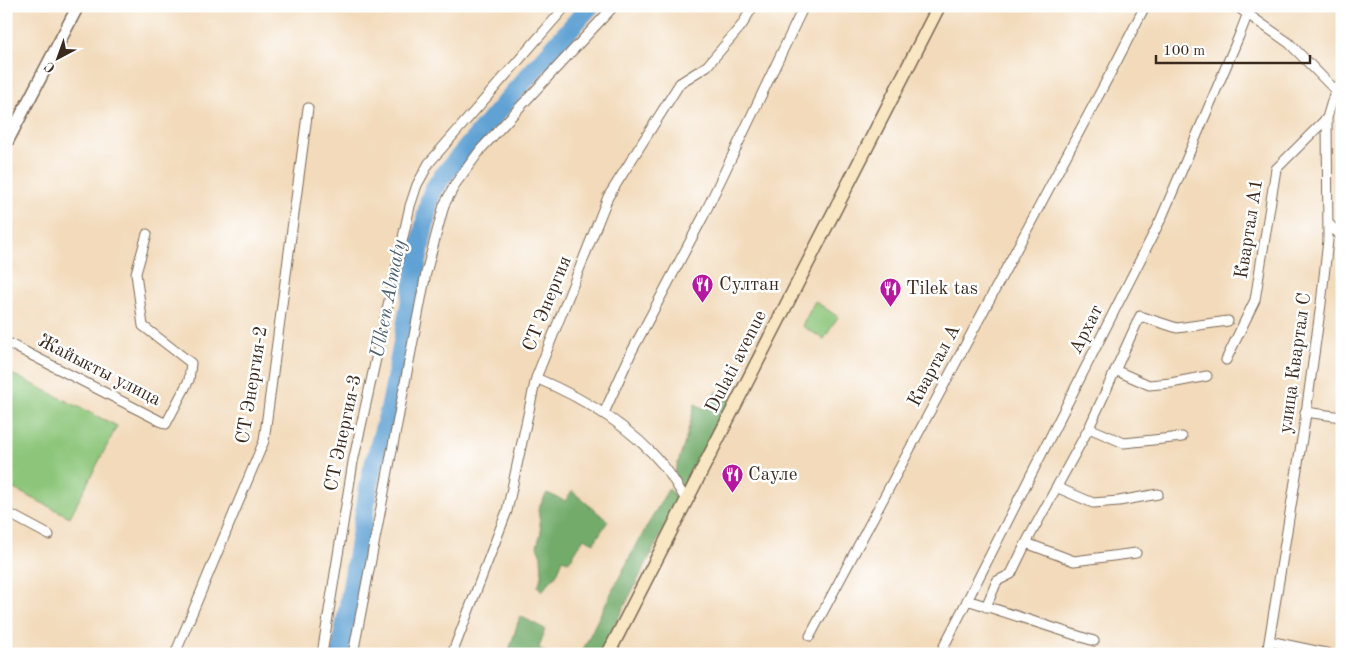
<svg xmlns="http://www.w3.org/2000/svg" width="1348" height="660" viewBox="0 0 1348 660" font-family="'Old Standard TT',serif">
<rect width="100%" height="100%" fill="#fff"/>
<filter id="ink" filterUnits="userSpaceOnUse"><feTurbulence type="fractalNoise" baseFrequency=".02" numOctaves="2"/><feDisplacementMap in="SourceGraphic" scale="10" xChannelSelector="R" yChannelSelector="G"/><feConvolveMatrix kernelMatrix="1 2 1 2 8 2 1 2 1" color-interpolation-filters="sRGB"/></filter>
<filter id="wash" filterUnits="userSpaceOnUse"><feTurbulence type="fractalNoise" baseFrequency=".0096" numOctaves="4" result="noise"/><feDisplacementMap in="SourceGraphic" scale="20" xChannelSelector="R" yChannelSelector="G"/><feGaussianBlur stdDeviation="1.12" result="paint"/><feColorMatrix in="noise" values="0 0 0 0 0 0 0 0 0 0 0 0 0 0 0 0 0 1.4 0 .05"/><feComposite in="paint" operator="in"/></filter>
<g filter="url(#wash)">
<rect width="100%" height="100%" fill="#f2daba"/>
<path fill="#8dc67a" stroke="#64784c" d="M815 301 838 317 824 339 802 326Z
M6 371 117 426 70 517 6 485Z"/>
<path fill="#72ab6a" stroke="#566a44" d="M716 391 733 403 686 491 674 474 685 442 695 404 705 409Z
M669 488 678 501 600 654H581C608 597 637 542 669 488Z
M572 491 608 521 594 543 584 538 569 562 563 559 557 574 542 591 538 587 542 574 541 556 537 546 541 532 538 509 547 493 565 501Z
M520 616 545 629 539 648 548 654H508Z"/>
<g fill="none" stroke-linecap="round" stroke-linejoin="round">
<path stroke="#60a2d4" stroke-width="19" d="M340 654 371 474 391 403 429 201 433 190 442 177 509 98 590 6"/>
</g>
</g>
<g filter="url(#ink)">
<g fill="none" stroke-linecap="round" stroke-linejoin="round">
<defs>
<path id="minor" d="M1236 6 1289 43 1342 97
M1328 223 1342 237
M6 342 166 424 189 380 191 363 143 326 136 273 147 234
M1226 360 1255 300 1276 169 1327 118
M1115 370 1149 385 1171 383 1207 376
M536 378C583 398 630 426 663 465 672 476 679 489 687 501
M1305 412 1342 417
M604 413 632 351 703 217 804 6
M1089 428 1124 443 1182 437
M1056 487 1093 503 1119 501 1158 494
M6 512 49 535
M1026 543 1074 561 1136 553
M967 600 1094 641
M986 607 997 581 1011 574 1026 543 1089 428 1140 316 1177 328 1228 321
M810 636 1118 59 1145 6
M1269 641 1330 654
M175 654 264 441 308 108
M322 654 353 462 410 206 417 185 429 163 566 6
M353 654 426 273 444 205 456 183 481 149 614 6
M452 654 507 511 536 378 608 197 680 83 707 66 742 25 753 6
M940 654 1161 219 1239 36 1248 13
M1267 654 1305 420 1321 304 1328 240 1327 118 1335 91 1342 82"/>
<path id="tertiary" d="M6 144 78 6"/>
<path id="secondary" d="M608 654 939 6"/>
</defs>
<use href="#minor" stroke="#7b6855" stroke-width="11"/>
<use href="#tertiary" stroke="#7b6855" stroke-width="14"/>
<use href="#secondary" stroke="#7b6855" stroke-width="15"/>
<use href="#minor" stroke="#fff" stroke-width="9"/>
<use href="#tertiary" stroke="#fff" stroke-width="11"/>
<use href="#secondary" stroke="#f9e7c3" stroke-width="12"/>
</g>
</g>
<defs>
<symbol id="restaurant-pin" viewBox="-11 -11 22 30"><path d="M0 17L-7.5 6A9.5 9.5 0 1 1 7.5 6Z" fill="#b5179e" stroke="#fff"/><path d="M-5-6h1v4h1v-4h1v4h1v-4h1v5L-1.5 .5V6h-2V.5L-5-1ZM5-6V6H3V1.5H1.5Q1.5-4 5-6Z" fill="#fff"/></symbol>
</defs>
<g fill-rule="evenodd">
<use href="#restaurant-pin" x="690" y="272" width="25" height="34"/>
<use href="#restaurant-pin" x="878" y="276" width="25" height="34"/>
<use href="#restaurant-pin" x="720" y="462" width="25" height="34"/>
</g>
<g text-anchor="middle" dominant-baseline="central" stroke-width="5" stroke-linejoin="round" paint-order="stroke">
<g font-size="19" fill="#3b2a1e" stroke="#fff">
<text transform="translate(1250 229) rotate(-81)">Квартал А1</text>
<text transform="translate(548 304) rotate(-68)">СТ Энергия</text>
<text transform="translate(1087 330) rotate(-63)">Архат</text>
<text transform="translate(737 362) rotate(-63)">Dulati avenue</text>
<text transform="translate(1296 363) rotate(-82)">улица Квартал С</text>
<text transform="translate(935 366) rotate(-62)">Квартал А</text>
<text transform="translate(99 371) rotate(27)">Жайыкты улица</text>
<text transform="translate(253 385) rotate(-81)">СТ Энергия-2</text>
<text transform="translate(344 433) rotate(-78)">СТ Энергия-3</text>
</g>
<g font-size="19" fill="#3b2a1e" stroke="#fff" text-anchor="start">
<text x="719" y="285">Султан</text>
<text x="906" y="289">Tilek tas</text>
<text x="748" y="475">Сауле</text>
</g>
<g font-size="20" font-style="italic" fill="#4c6070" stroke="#fff">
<text transform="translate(389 299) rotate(-79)">Ulken Almaty</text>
</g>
</g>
<rect width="1348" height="660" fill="none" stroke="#fff" stroke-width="25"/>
<g transform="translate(58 58) rotate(221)" stroke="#ffffff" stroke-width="4" paint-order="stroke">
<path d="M0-4L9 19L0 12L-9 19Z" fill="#3b2a1e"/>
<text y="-8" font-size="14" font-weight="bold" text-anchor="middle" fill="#3b2a1e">С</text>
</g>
<path d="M1156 55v8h154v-8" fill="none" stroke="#3b2a1e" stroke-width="2.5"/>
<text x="1163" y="55" font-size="15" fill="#3b2a1e" stroke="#ffffff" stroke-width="4" paint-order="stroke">100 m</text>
</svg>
